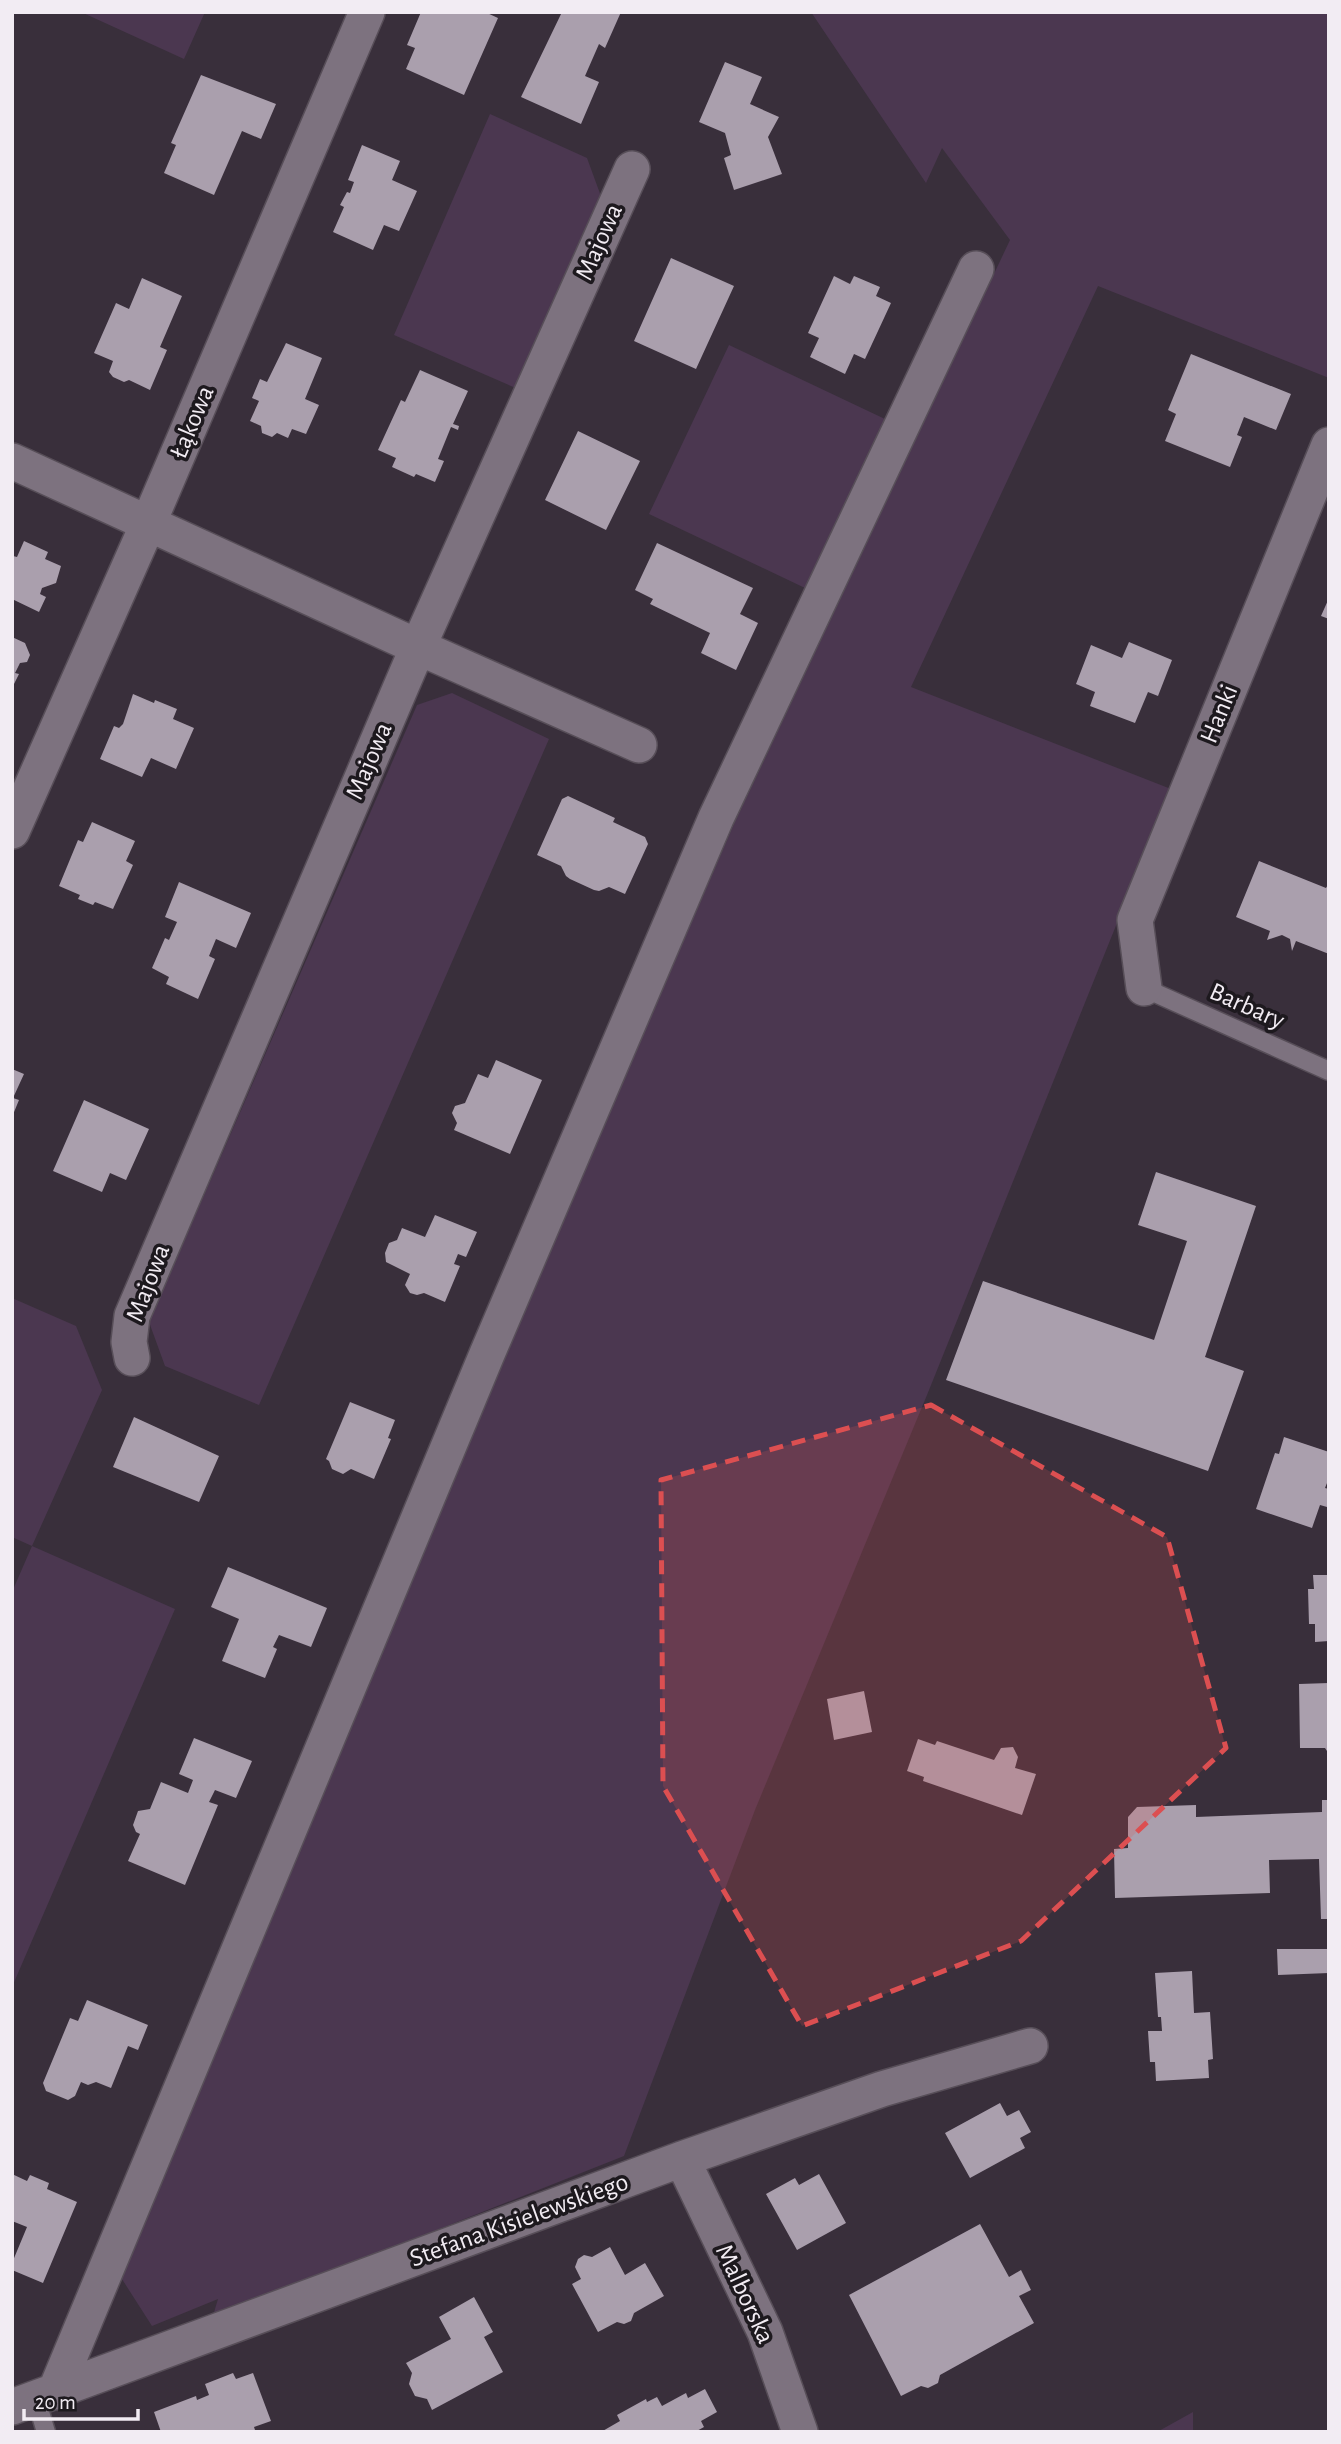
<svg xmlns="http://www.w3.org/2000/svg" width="1341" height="2444" viewBox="0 0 1341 2444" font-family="'Alegreya Sans',sans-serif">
<rect width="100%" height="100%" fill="#392f3b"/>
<path fill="#4b3750" d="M81 12H205L184 59Z
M811 12H1329V378L1098 286 911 687 1171 789 927 1395 755 1810 624 2156 212 2319 218 2299 152 2326 120 2276 489 1391 734 824 1010 240 942 148 926 183Z
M490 114 587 158 602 199 518 389 394 335Z
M729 345 885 419 805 588 649 514Z
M452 693 549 739 259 1405 165 1366 149 1322 417 705Z
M12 1298 76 1326 102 1390 32 1546 175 1609 12 1987V1592L32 1546 12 1537Z
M1193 2412V2432H1157Z"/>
<path fill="#aa9fad" d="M421 12H485L498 18 464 95 406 69 415 48 407 45Z
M562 12H621L605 48 599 44 585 76 599 82 581 124 521 97Z
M725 62 762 77 750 104 779 117 768 137 782 174 734 190 724 158 731 155 725 133 699 122Z
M201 75 276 104 261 139 242 131 214 195 164 173 176 145 171 143Z
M362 145 400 161 392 180 417 191 399 231 384 225 373 250 333 232 344 207 340 205 347 192 350 193 354 182 348 180Z
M671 258 734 286 696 369 634 341Z
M834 276 850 284 854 276 880 287 876 296 891 303 865 359 854 354 845 374 810 357 819 338 808 333Z
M142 278 182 296 160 347 167 350 150 390 129 380 124 382 113 377 109 372 113 361 94 353 116 303 129 309Z
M286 343 322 358 305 399 319 405 306 434 292 429 288 438 277 433 272 437 262 433 261 426 250 421 259 401 252 398 260 379 267 382Z
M1191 354 1291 394 1276 430 1244 417 1237 435 1242 437 1230 467 1165 441 1176 414 1168 410Z
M420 370 468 391 453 424 459 426 458 430 451 427 438 459 444 461 435 482 416 474 414 477 392 467 396 458 378 450 401 400 405 402Z
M578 431 640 461 606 530 545 500Z
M24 541 48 552 45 559 61 566 56 583 42 588 40 594 46 597 39 612 12 599V558L13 556 17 557Z
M657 543 753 588 740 614 758 623 736 670 701 653 710 633 650 604 653 599 635 590Z
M1329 598V619L1321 616Z
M12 637 25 643 30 655 27 662 20 663 15 673 19 674 12 688Z
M1129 642 1172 660 1158 696 1148 692 1135 723 1090 706 1095 692 1076 684 1091 645 1122 658Z
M133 694 154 703 155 700 177 709 173 719 194 728 176 769 151 758 142 777 100 759 114 726 119 728 123 724Z
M568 796 615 818 613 822 645 837 648 844 625 894 609 887 599 891 594 890 570 879 566 876 561 866 537 855 562 799Z
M92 822 135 841 126 861 133 865 113 909 95 902 93 905 78 899 80 895 59 886 78 840 83 842Z
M1259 861 1326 888 1329 883V954L1296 941 1292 951 1290 939 1282 935 1267 940 1270 931 1236 917Z
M179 882 251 913 236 948 216 939 209 956 215 959 198 999 166 984 169 977 152 968 165 938 169 940 177 922 165 917Z
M496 1060 542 1080 510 1154 454 1130 457 1123 452 1113 455 1106 465 1103 478 1074 488 1078Z
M12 1069 24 1074 13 1098 19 1100 12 1117Z
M84 1100 149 1129 126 1180 110 1173 102 1192 53 1171Z
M1156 1172 1256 1206 1205 1357 1244 1371 1208 1471 946 1380 983 1281 1154 1340 1187 1241 1138 1225Z
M435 1215 477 1232 466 1257 458 1254 454 1264 460 1266 445 1302 424 1293 417 1295 410 1293 405 1285 410 1274 386 1262 385 1253 389 1243 397 1240 402 1228 425 1237Z
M350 1402 395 1420 388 1438 391 1439 374 1479 351 1469 343 1474 332 1469 329 1461 326 1459Z
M134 1417 219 1456 199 1502 113 1467Z
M1284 1437 1329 1452 1327 1471 1329 1478 1325 1488 1329 1489V1502L1327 1507 1320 1505 1312 1528 1256 1509 1275 1453 1279 1454Z
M228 1567 327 1608 311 1647 279 1635 273 1647 277 1649 265 1678 222 1661 239 1619 211 1607Z
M1313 1575H1329V1641L1315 1642V1624H1309L1308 1589H1314Z
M1329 1683V1754L1325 1748H1300L1299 1684Z
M864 1691 872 1732 834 1740 827 1699Z
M194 1738 252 1761 236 1798 215 1790 209 1802 218 1805 185 1885 128 1861 140 1834 136 1832 133 1825 138 1811 150 1809 161 1782 188 1793 193 1780 179 1774Z
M918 1739 935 1745 937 1741 994 1760 1001 1748 1013 1747 1018 1757 1015 1768 1036 1774 1022 1815 923 1781 924 1777 907 1771Z
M1322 1800H1329V1919H1321L1319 1859 1269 1860 1270 1893 1115 1898 1114 1849 1128 1848V1817L1137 1807 1196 1805V1817L1322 1812Z
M1277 1949H1329V1973L1278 1975Z
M1192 1971 1194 2013 1210 2012 1213 2059 1208 2060 1209 2078 1156 2081 1155 2062H1150L1148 2031H1162L1161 2017H1158L1155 1973Z
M87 2000 148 2025 138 2050 128 2046 111 2088 96 2082 88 2085 81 2082 75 2096 68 2100 46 2091 43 2083 70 2018 78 2021Z
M1000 2103 1007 2116 1019 2110 1031 2132 1020 2138 1025 2148 970 2178 945 2133Z
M12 2174 27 2181 30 2175 49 2183 47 2189 77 2202 43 2283 12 2270V2263L27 2227 12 2221Z
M819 2174 846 2223 797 2250 766 2194 795 2178 799 2185Z
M980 2224 1009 2277 1021 2270 1031 2290 1019 2296 1034 2323 940 2375 938 2383 928 2388 921 2386 901 2396 849 2295Z
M610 2247 625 2275 645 2263 664 2296 634 2313 631 2321 624 2324 617 2322 598 2332 572 2284 581 2279 575 2267 578 2259 584 2255 592 2257Z
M474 2297 493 2332 484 2337 503 2372 432 2410 427 2399 415 2396 409 2384 412 2373 406 2363 451 2339 439 2317Z
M233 2373 236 2379 253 2373 271 2421 254 2427 255 2430 251 2432H161L154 2412 196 2396 197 2400 209 2395 205 2384Z
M705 2389 717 2412 701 2421 704 2427 695 2432H601L620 2421 617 2415 646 2399 647 2402 657 2397 662 2406 686 2393 688 2398Z"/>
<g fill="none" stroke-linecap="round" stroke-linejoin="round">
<defs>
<path id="service" d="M1144 988 1329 1071
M36 2399 46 2432"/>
<path id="minor" d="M12 461 418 647 639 745
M12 831 148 524 367 12
M1144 988 1135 920 1329 445
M132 1358 129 1342 132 1316 418 647 632 169
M682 2159 765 2332 800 2432
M55 2392 487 1354 716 818 976 269
M12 2407 682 2159 882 2089 1030 2046"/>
</defs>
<use href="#service" stroke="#574e58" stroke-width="21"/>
<use href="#minor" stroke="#574e58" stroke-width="38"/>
<use href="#service" stroke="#7d727f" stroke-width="18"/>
<use href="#minor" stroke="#7d727f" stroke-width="35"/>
</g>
<path fill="#dc4f51" fill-opacity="0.2" stroke="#dc4f51" stroke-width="5" stroke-dasharray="14 9" stroke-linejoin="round" d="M931 1405 1167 1537 1226 1748 1021 1941 802 2026 663 1786 661 1480Z"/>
<g text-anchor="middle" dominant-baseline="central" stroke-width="7" stroke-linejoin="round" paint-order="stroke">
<g font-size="26" fill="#f2ecf3" stroke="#1d191e">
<text transform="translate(599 242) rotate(-66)">Majowa</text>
<text transform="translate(192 422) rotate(-67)">Łąkowa</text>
<text transform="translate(1219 714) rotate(-68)">Hanki</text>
<text transform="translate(369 761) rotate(-67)">Majowa</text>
<text transform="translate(1247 1006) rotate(24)">Barbary</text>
<text transform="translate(148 1283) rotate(-69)">Majowa</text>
<text transform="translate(519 2220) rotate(-20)">Stefana Kisielewskiego</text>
<text transform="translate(745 2294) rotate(65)">Malborska</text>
</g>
</g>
<rect width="1341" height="2444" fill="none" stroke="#f2ecf3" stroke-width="28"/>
<path d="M24 2409v10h114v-10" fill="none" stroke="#f2ecf3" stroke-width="3.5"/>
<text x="35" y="2409" font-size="21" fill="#f2ecf3" stroke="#1d191e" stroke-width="5" paint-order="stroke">20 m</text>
</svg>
